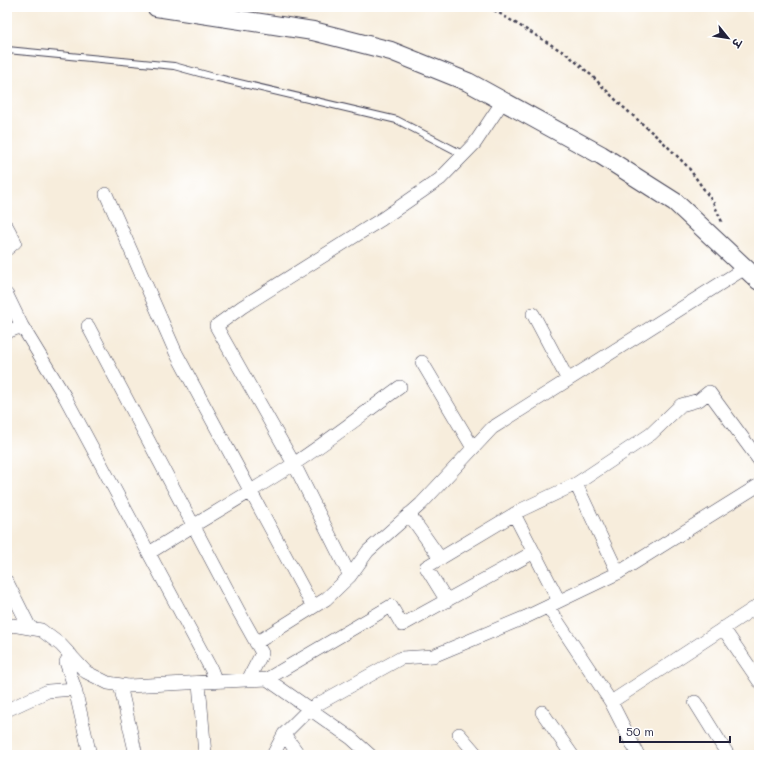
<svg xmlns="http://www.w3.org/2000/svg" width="766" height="762" viewBox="0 0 766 762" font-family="Mali,'Playpen Sans Deva',sans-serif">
<rect width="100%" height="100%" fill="#fff"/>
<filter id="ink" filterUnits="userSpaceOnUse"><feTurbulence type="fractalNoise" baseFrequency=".025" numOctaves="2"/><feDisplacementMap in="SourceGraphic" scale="8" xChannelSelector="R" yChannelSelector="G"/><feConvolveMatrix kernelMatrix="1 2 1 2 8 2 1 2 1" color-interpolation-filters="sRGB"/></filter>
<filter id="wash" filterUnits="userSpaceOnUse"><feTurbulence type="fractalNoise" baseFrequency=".012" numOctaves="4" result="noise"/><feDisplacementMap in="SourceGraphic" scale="16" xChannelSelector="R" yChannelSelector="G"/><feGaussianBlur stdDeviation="0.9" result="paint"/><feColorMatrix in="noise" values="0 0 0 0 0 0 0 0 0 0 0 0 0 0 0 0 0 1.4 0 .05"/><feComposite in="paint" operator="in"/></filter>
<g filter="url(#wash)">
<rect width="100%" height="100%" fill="#f7eddc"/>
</g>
<g filter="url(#ink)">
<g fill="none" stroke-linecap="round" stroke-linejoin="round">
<defs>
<path id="service" d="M7 50 174 66 214 77 397 120 464 155"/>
<path id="minor" d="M106 194 176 353 313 607
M7 227 15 242 7 249
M7 295 22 326 65 397 211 669 216 682
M533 314 568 380
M88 326 239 612 262 653 248 680
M7 332 22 326
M422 362 473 448
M576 484 618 573
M409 514 440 558
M514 514 559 601
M149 553C196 523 245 496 292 465 329 441 364 413 400 387
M350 576 294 464 216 326 242 307 382 219 440 179 475 143 503 101
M7 582 30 628
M447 601 426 567 521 510 576 484 651 434 681 405 699 400 709 392 759 460
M548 607 611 702 638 755
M7 627 12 625 41 630 61 645 86 672 108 683 128 686 267 679 351 738 370 755
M723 628 759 681
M256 643 326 599 350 576 368 551 421 504 492 428 745 268
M71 655 66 662 75 689 90 755
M267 679 391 606 402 625 534 552
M199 683 205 755
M120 685 136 755
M611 702 759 605
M695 702 728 755
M7 710 48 691 75 689
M542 712 572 755
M284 734 299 755
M459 734 477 755
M273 755 284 734 309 709 401 658 433 656 526 617 618 573 759 485"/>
<path id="secondary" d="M156 7 313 31 391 51 468 82 601 155 675 202 759 281"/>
</defs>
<use href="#service" stroke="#424053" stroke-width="8"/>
<use href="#minor" stroke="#424053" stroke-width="14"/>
<use href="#secondary" stroke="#424053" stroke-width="20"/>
<path stroke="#424053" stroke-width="2.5" stroke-dasharray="3 3" stroke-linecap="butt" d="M489 7 568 55 591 75 622 106 663 142 688 167 713 202 723 224"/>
<use href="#service" stroke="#fff" stroke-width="6"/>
<use href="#minor" stroke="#fff" stroke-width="13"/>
<use href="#secondary" stroke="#fff" stroke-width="18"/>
</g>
</g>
<rect width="766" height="762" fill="none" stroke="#fff" stroke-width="24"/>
<g transform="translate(728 38) rotate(120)" stroke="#ffffff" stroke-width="3" paint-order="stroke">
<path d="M0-3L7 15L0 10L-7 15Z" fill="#22223b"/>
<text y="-6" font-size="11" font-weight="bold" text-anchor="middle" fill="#22223b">उ</text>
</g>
<path d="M620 736v6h110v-6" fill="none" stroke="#22223b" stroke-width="2"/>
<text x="626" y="736" font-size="12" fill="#22223b" stroke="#ffffff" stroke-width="3" paint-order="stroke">50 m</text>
</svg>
